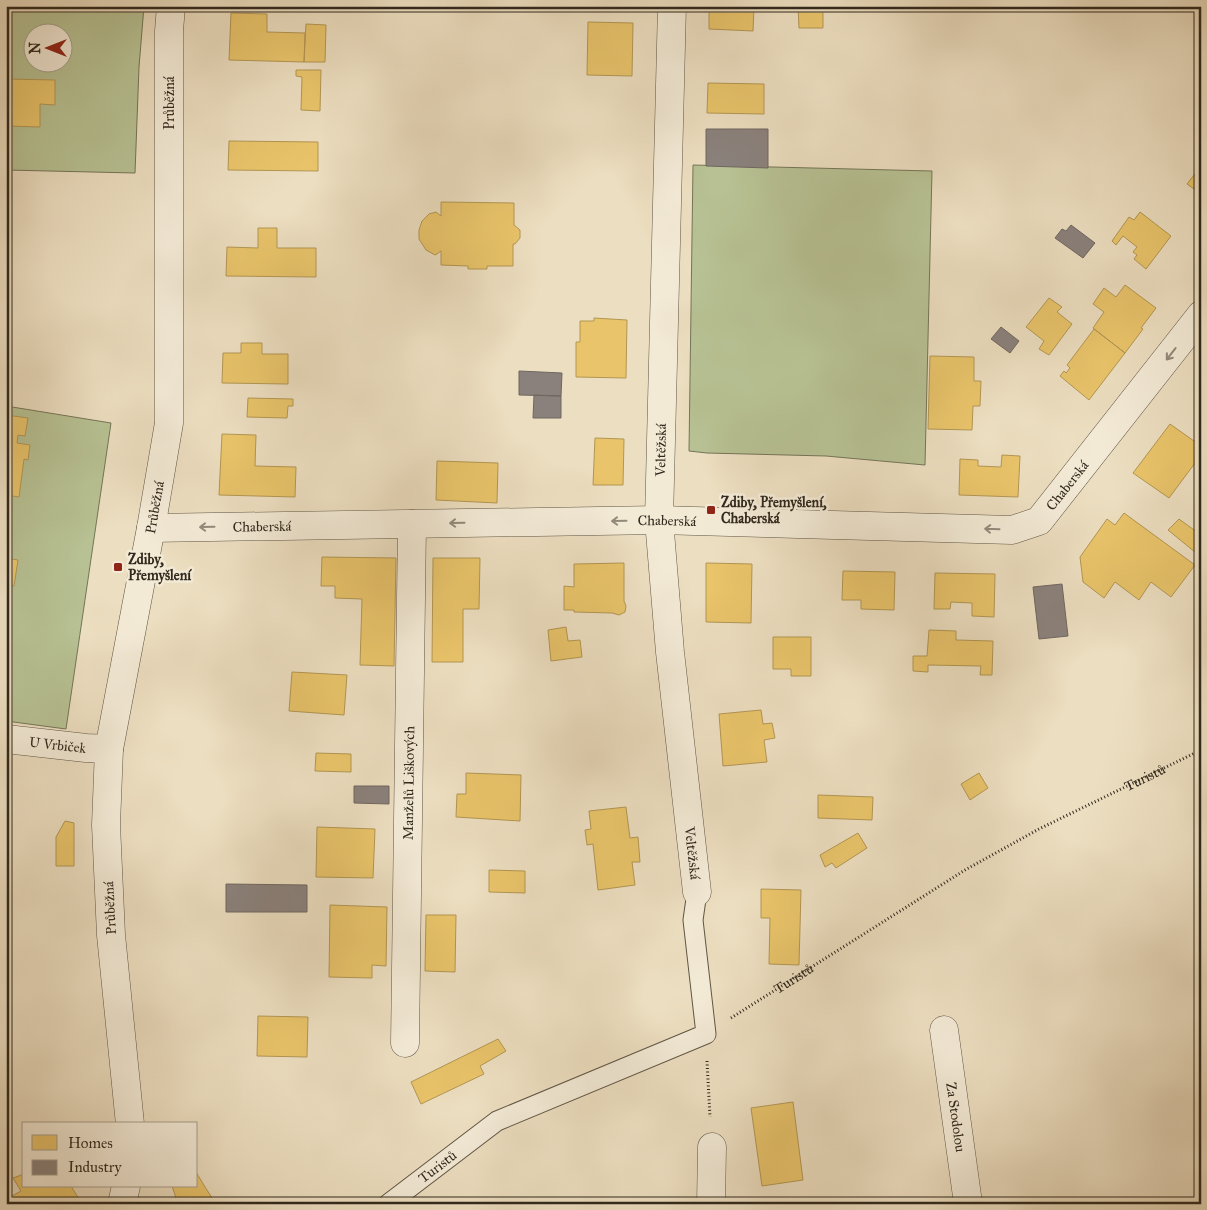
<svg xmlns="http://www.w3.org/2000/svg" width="1207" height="1210" viewBox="0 0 1207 1210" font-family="'IM FELL Great Primer',serif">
<rect width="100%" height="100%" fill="#ecdec0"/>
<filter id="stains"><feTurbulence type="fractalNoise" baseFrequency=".004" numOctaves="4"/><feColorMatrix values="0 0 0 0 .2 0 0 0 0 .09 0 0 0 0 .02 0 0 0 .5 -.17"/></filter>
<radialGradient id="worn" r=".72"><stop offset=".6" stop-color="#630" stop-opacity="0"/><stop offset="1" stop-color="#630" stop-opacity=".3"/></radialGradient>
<path fill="#b7c193" stroke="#747558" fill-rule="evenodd" d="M6 6H144L139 67 135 173 6 170ZM32 32H62V62H32Z
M693 165 932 171 925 465 826 456 707 453 689 451Z
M6 406 111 423 66 729 6 721Z"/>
<path fill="#e9c46a" stroke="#b29653" d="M709 6H754L753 31 709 29Z
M798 6H823V28H799Z
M231 13 267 14V32L305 33 304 62 229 60Z
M588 22 633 23 632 76 587 75Z
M306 24 326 25 325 62H304Z
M296 70H321L320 111 301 110 302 77 296 76Z
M6 79 55 80V105L40 104V127L6 126Z
M708 83 764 84V114L707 113Z
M229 141 318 142V171L228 170Z
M1201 166V194L1187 184Z
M441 202 514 203V225L520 230V238L515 244H513V266H487V269H468V266L441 265V251L437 254 435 255 426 250 419 239V230L422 221 429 214 436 212 441 216Z
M1140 212 1171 236 1146 269 1134 259 1137 255 1133 252 1137 247 1123 236 1116 245 1112 241 1129 217 1134 220Z
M258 228H277V248H316V277L226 276 227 247 258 248Z
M1125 285 1156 308 1141 328 1143 329 1125 353 1093 328 1104 312 1093 304 1104 288 1116 297Z
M1049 298 1062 307 1057 312 1072 324 1049 355 1039 349 1044 341 1026 327Z
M594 318 627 320 626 378 576 377V342H580V321H594Z
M1094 329 1125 353 1089 400 1060 376 1064 371 1066 373 1070 368 1067 365Z
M241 343H262V354H288V384L222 383 223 353H241Z
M930 356 974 357V381H981L980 406H973L972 430 928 429Z
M248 398 293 399V406H288L287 418 247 417Z
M6 415 28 418 25 436 18 435 17 443 30 445 28 460 24 459 19 497 6 495Z
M1170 424 1201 446V455L1169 498 1133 473Z
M222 434 256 435 255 466 296 467 295 497 219 495Z
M595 438 624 439 623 485H593Z
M1002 455 1020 456 1018 497 959 495 960 459 978 460V466L1001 467Z
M437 461 498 463 497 503 436 500Z
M1124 513 1195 565 1171 597 1151 582 1139 600 1115 582 1104 598 1083 582 1080 557 1107 519 1115 525Z
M1179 519 1201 535V557L1168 530Z
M322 557 396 558 394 666 360 665 362 599 335 598V586H321Z
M6 558 18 560 14 586 6 584Z
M433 558H480L479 609H463V662H432Z
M624 563V601L626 606 625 612 619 615 612 613 574 612V610H564V586L574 587V564Z
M706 563 752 564 751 623 706 622Z
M843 571 895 572 894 610 861 609V600H842Z
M935 573 995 574 994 617 972 616V603L951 602 950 609H934Z
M566 627 568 641 580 640 582 657 551 661 548 630Z
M929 630 956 631V640L993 641 992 675H980L981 666 928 665V672L913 671V656H927Z
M773 637H811V676H791V669H773Z
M292 672 347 675 344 715 289 711Z
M761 710 763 724 772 723 775 738 764 740 767 762 723 766 719 714Z
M316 753 351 754V772L315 771Z
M466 773 521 775 520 821 456 817 457 794H466Z
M979 773 988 788 970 800 961 784Z
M818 795 873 797 872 820 818 818Z
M626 807 630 838 638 837 640 862H632L635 885 598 890 593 844 587 845 585 830 591 829 589 811Z
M65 821 74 823V866H56V837Z
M317 827 375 829 373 878 316 877Z
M858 833 867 848 836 868 832 863 825 867 820 855Z
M489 870 525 871V893L489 892Z
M761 889 801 890 799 965 769 964 770 918H761Z
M330 905 387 907 386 966 372 965V978L329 977Z
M426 915H456L455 972 425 971Z
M258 1016 308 1017 307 1057 257 1056Z
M498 1039 506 1051 480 1066 484 1074 421 1104 411 1082Z
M793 1102 803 1180 762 1186 751 1108Z
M196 1172 205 1187 216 1204H178L172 1186H196Z
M24 1174V1186H71L82 1204H6V1200L10 1197 21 1191 13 1178Z"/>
<path fill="#8a817c" stroke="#6f6760" d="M706 129H768V168L706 166Z
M1071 225 1095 243 1083 258 1055 238 1062 229 1066 231Z
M1001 327 1019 341 1010 353 991 339Z
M519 371 562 373 561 396 519 395Z
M534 395 561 396V418H533Z
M1062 584 1068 636 1039 639 1033 587Z
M354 786H389V804L354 803Z
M226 884 307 885V912H226Z"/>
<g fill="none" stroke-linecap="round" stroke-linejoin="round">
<defs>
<g id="service">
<path id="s2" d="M388 1204 497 1121 706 1034 693 920 697 892"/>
</g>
<g id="minor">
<path id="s3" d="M672 6 659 520 670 652 697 892"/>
<path id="s4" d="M151 528 659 520 1012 530 1039 521 1201 315"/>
<path id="s5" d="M6 739 86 748 109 749"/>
<path id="s6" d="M944 1030 968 1203"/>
<path id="s7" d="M405 1043 412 524"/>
<path d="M711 1204 712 1147"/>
</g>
<g id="tertiary">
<path id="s8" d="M130 1124 111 935 106 825 109 749 151 528 169 423V31L171 6"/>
<path d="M122 1204 126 1186"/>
</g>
</defs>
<use href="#service" stroke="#605646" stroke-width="21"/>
<use href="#minor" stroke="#605646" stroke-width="29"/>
<use href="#tertiary" stroke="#605646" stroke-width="29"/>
<g stroke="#31291d" stroke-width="3" stroke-dasharray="1 2.5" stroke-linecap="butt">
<path id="s1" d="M731 1018 965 870 1039 829 1201 750"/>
<path d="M707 1061 710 1117"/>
</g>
<use href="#service" stroke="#f3ead6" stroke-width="19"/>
<use href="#minor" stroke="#f3ead6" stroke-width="28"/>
<use href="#tertiary" stroke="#f3ead6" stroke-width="28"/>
</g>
<defs><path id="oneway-shaft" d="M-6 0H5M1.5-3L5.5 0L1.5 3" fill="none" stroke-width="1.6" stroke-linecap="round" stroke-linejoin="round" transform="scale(1.25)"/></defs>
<g stroke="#928a7a">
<use href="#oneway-shaft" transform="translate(1171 354) rotate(128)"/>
<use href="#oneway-shaft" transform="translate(619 521) rotate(179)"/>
<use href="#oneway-shaft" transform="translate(457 523) rotate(179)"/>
<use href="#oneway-shaft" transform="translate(207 527) rotate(179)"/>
<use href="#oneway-shaft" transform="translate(992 529) rotate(-178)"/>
</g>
<g fill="#8f2418" stroke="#f3ead6" stroke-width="2">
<rect x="706" y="505" width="10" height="10" rx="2.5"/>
<rect x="113" y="562" width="10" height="10" rx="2.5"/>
</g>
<g text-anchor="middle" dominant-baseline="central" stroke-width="5" stroke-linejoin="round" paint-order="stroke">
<g font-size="14" fill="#31291d" stroke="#f3ead6">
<text transform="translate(169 103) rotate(-90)">Průběžná</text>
<text transform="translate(661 450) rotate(-89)">Veltěžská</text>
<text stroke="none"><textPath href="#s4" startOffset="935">Chaberská</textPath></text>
<text stroke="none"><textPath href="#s8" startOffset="622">Průběžná</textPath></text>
<text stroke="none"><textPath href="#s4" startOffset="516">Chaberská</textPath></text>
<text stroke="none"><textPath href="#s4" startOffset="111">Chaberská</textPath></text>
<text stroke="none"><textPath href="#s5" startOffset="52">U Vrbiček</textPath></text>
<text stroke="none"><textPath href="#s1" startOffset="479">Turistů</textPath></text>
<text stroke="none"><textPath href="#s7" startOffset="260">Manželů Liškových</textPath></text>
<text stroke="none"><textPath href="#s3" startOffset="849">Veltěžská</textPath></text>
<text transform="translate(110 908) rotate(-93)">Průběžná</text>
<text stroke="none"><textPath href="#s1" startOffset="74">Turistů</textPath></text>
<text stroke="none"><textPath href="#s6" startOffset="88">Za Stodolou</textPath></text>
<text stroke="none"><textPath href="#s2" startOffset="62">Turistů</textPath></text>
</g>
<g font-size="14" font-weight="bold" fill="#31291d" stroke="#f3ead6" text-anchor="start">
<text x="721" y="502">Zdiby, Přemyšlení,<tspan x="721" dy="16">Chaberská</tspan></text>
<text x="128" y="559">Zdiby,<tspan x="128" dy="16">Přemyšlení</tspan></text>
</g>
</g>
<rect width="1207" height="1210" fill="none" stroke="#ecdec0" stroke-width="25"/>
<rect x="8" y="8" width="1192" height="1195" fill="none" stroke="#31291d" stroke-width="2.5"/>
<rect x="12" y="12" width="1182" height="1185" fill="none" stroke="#31291d"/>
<rect x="22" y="1122" width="175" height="65" fill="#f3ead6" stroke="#a59d8c"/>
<rect x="32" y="1135" width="25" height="15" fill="#e9c46a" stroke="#a59d8c"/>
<text x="68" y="1148" font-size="15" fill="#31291d">Homes</text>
<rect x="32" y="1160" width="25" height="15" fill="#8a817c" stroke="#a59d8c"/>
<text x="68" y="1172" font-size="15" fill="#31291d">Industry</text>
<g transform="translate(48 48) rotate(270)"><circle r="24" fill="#f3ead6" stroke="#a59d8c"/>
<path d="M0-4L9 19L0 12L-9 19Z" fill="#8f2418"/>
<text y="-8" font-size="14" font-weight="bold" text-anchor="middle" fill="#31291d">N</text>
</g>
<rect width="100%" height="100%" filter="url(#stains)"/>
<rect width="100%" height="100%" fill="url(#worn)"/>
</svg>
